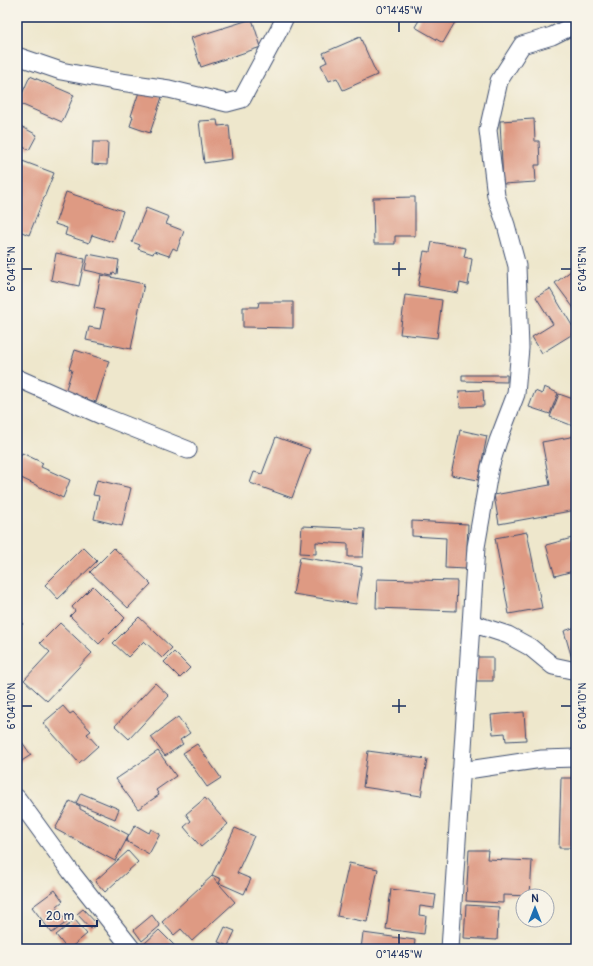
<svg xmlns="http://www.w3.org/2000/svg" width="593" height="966" viewBox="0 0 593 966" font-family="Pangolin,sans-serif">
<rect width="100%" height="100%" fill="#f7f3e8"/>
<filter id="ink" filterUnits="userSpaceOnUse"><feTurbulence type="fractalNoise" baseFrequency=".025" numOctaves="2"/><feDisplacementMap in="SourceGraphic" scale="8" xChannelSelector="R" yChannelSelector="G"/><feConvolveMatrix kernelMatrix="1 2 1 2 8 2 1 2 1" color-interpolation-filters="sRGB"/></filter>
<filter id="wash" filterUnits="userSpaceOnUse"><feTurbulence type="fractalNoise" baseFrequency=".012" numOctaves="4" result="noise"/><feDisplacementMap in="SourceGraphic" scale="16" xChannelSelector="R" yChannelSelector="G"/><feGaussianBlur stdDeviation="0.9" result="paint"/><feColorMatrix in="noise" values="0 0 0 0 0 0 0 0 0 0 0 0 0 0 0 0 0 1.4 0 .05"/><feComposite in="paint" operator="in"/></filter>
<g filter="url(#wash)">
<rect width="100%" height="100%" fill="#eee7cc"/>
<g id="blocks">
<path fill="#de9a83" d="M421 17H458L443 43 415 27Z
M252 19 261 47 201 67 191 38Z
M360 37 377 75 343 90 337 78 329 81 321 65 327 62 323 53Z
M30 76 74 95 62 122 18 103Z
M140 89 162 97 150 133 130 126 133 117 131 116Z
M534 119 535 141H539L540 165H535L536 182 503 184 500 121Z
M217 120 218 126 229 125 232 159 204 163 199 121Z
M17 124 37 135 29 150 17 144Z
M93 142H108L107 165 92 164Z
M17 159 54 173 29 235 17 230Z
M66 192 123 211 113 242 92 235 89 243 65 235 67 228 55 224Z
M415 197V236H395V244H374L373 198Z
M146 208 169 217 166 224 184 231 177 250 173 248 169 256 154 251 153 254 138 249 140 245 132 242Z
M432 242 466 248 464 257 472 259 468 285 460 283 458 293 418 286 424 251 430 252Z
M56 253 85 259 79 286 51 280Z
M88 254 119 260 117 274 113 273 112 276 85 270Z
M576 267V311L555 283Z
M101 275 144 284 131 349 86 340 89 327 100 329 104 310 94 308Z
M550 289 576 332 542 353 532 337 553 324 536 297Z
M405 295 442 300 437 338 400 334Z
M259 302H293V328L243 327V307H258Z
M75 350 109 361 96 402 65 392 72 370 69 369Z
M462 375H507V382L462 381Z
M544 387 558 393 550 414 529 407 535 391 542 394Z
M483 390 484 406 460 407 459 391Z
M559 394 576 400V427L550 417Z
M460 430 487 436 478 480 451 475Z
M576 436V510L499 524 494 495 550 485 542 442Z
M276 437 310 449 292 498 250 483 254 472 262 474Z
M22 453 43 463 41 467 70 480 63 498 17 476V464Z
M97 480 131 488 122 526 94 519 99 496 93 495Z
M412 521 468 524 466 569 445 568 446 538 412 536Z
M302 526 365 529 363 557H348V544L316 542V554L300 553Z
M527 532 542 608 509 614 495 538Z
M576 537V574H575L573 571 555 576 546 545Z
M83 547 97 561 58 599 45 585Z
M114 548 151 584 128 608 90 572Z
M300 557 362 567 356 604 293 594Z
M377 579 457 581 456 611 376 608Z
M93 586 125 618 99 644 70 616 75 611 72 607Z
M139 617 172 648 162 658 144 641 128 657 113 643Z
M17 618 23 624 17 630Z
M60 623 92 653 47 701 24 680 50 652 40 643Z
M576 627V661L573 662 564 631Z
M174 652 190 668 180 678 164 662Z
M476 657H493V681H476Z
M155 683 169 696 129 739 115 726Z
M63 706 70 714 73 712 91 731 87 734 98 746 79 763 43 723Z
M524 712 526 740 506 741 505 733 493 734 491 715Z
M178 717 190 733 180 740 183 744 165 756 151 737Z
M22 742 31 755 17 764V746Z
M197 744 221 778 207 787 183 753Z
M158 751 176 776 156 790 159 795 138 809 116 779Z
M368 751 427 759 421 796 363 787Z
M561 778H576V848H559Z
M81 793 119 809 115 819 76 803Z
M205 798 228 824 201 847 184 827 191 821 186 814Z
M70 801 80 806V809L129 835 115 861 55 829Z
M135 825 149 833 151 829 160 834 149 854 126 841Z
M235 828 254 836 237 873 251 879 244 894 219 883 221 879 212 875Z
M469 850H488L487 859 532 861 530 896 503 895V903L466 901Z
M128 851 138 862 105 892 95 881Z
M349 863 378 869 367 922 337 916Z
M212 876 235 902 192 941 181 929 174 935 162 922Z
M391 889 436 895 434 908 420 906 419 915 426 916 424 934 386 929Z
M55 890 63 901 56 907 67 922 52 933 32 907Z
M466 905 499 907 497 940 464 938Z
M83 909 97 924 91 929 77 914Z
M152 915 160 926 142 941 134 930Z
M75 920 87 934 69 949H67L56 935Z
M225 927 235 931 228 946 218 942Z
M159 930 175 946 172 949H148L144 944Z
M363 933 415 940 414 949H361Z"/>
</g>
</g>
<g filter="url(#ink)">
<use href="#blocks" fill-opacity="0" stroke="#3b4b6e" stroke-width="1"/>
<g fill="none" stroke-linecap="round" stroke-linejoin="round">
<defs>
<path id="street" d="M17 56 61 71 114 81 169 89 227 103 242 99 279 30 285 17
M17 378 105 417 188 450
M471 623 508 635 530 647 553 666 576 671
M461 771 542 759 576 758
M17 798 71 872 132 949
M450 949 476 547 490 467 498 441 516 394 520 348 517 266 506 225 496 196 488 130 499 81 522 45 552 36 576 24"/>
</defs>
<use href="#street" stroke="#3b4b6e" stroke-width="19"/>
<use href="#street" stroke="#fff" stroke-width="17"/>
</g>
</g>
<path fill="none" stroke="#1b2f5e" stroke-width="1.5" d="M399 22V32M399 262V276M22 269H32M392 269H406M561 269H571M399 699V713M22 706H32M392 706H406M561 706H571M399 934V944"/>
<rect width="593" height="966" fill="none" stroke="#f7f3e8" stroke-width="44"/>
<g transform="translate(535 908)"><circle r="19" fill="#f7f3e8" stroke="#9fa5b1"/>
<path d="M0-3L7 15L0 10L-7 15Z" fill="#1f6fb2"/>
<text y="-6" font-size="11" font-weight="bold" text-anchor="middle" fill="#1b2f5e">N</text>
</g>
<path d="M40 920v6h57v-6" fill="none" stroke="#1b2f5e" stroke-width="2"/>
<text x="46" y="920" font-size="12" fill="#1b2f5e" stroke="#f7f3e8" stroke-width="3" paint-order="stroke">20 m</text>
<rect x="22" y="22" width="549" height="922" fill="none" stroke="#1b2f5e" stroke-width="1.5"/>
<g font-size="10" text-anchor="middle" fill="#1b2f5e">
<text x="399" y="14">0°14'45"W</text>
<text transform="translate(11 269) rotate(-90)" y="4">6°04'15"N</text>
<text transform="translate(582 269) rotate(-90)" y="4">6°04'15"N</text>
<text transform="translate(11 706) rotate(-90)" y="4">6°04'10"N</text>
<text transform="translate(582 706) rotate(-90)" y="4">6°04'10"N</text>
<text x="399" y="958">0°14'45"W</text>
</g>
</svg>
